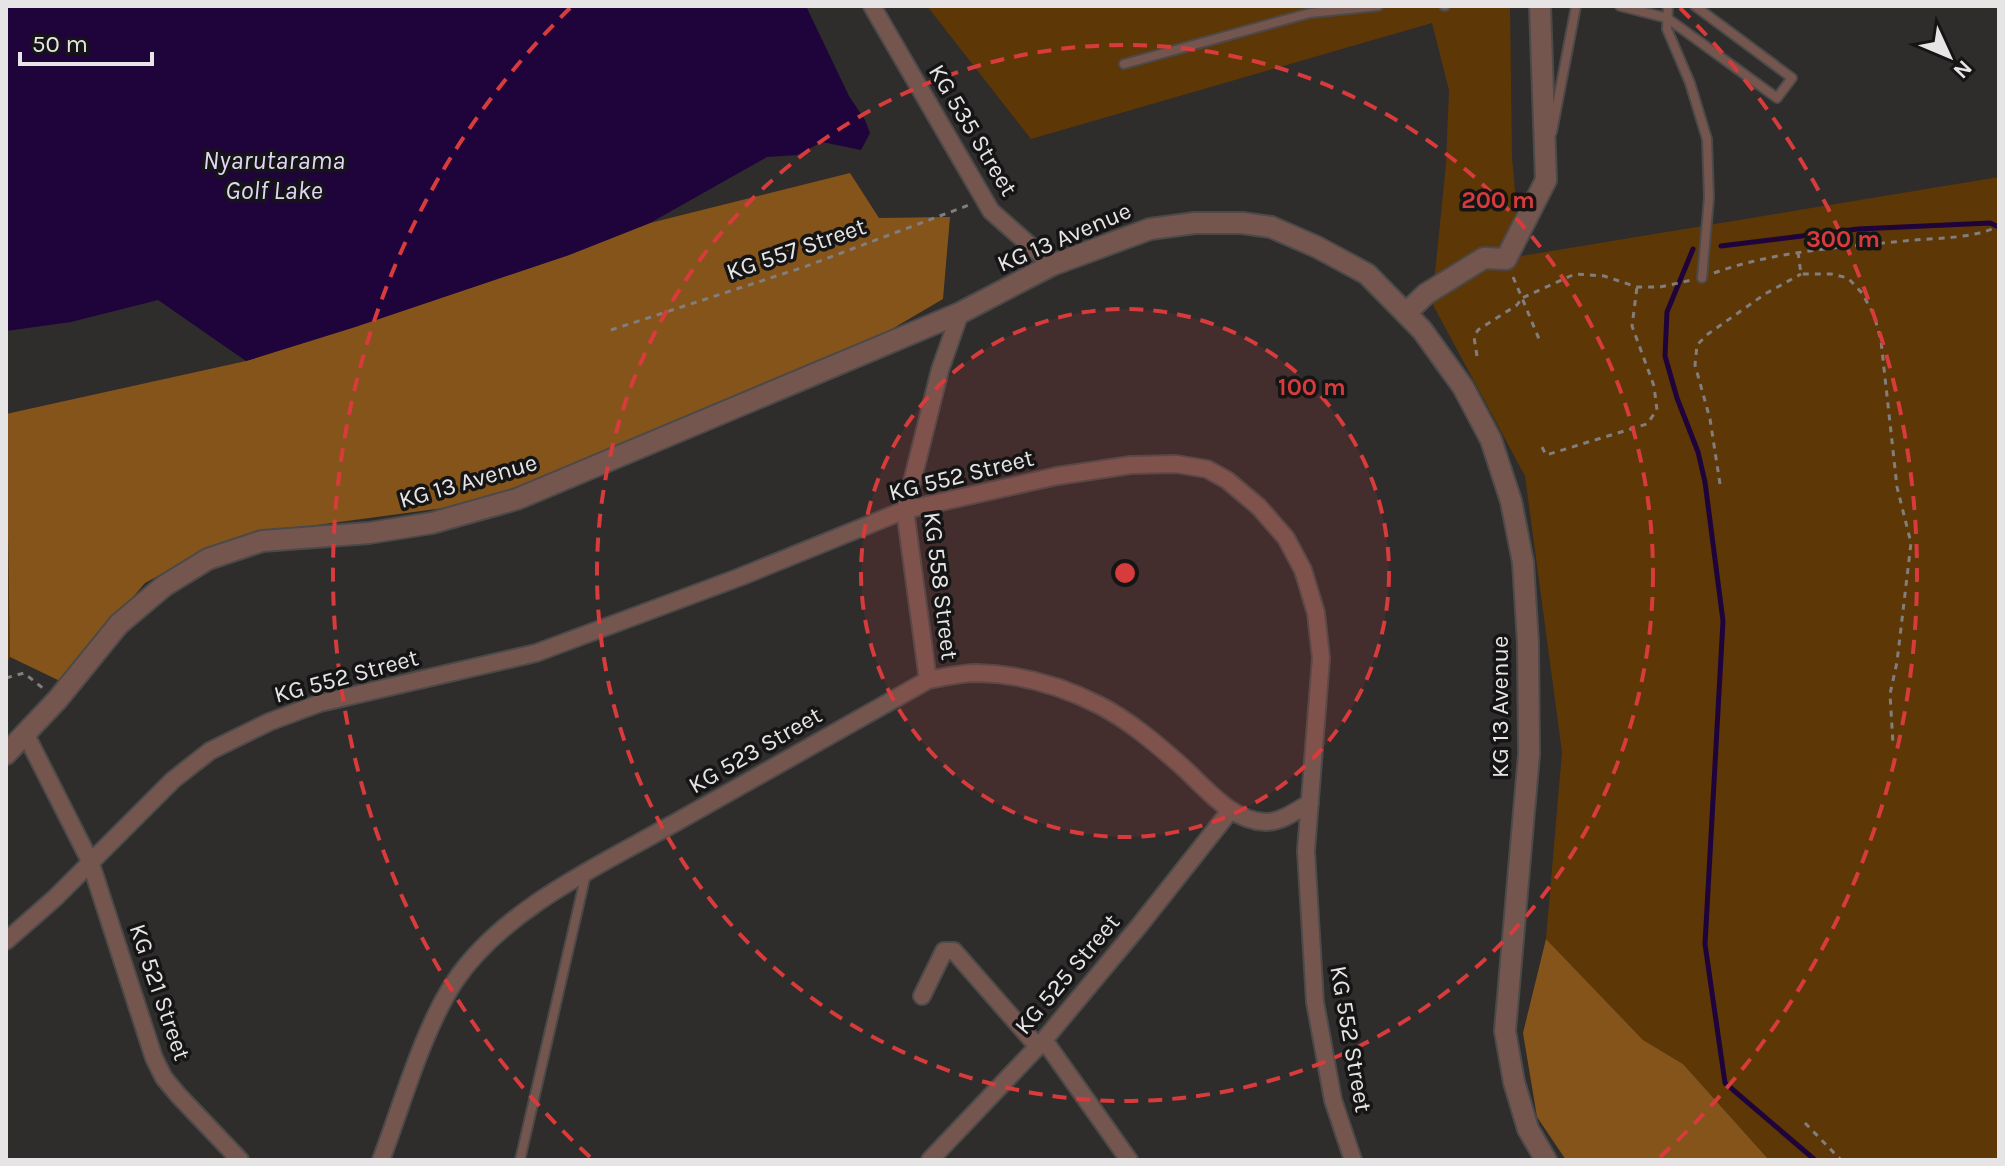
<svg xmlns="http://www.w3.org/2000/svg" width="2005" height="1166" viewBox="0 0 2005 1166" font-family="Karla,sans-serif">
<rect width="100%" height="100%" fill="#2f2c2c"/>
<path fill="#5e3706" d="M927 6H1510L1512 158 1521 256 1999 177V1160H1769L1683 1064 1643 1040 1546 939 1562 752 1525 476 1432 303 1446 164 1449 90 1432 23 1031 139Z
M6 414 10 656 6 666Z"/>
<path fill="#85541b" d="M850 173 879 218 950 217 943 299 834 363 473 504 280 530 207 549 145 583 60 681 10 657 6 414 246 361 355 327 569 255 650 223Z
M1546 939 1643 1040 1683 1064 1769 1160H1566L1537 1117 1523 1033Z"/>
<path fill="#1f043b" d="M6 6H806L849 96 865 120 870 133 861 150 822 142 797 155 767 157 650 223 569 255 355 327 246 361 158 300 71 322 6 331Z"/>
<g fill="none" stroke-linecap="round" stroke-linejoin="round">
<path stroke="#1f043b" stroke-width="5" d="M1721 246 1858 229 1990 223 1999 227
M1693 249 1667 312 1665 356 1677 398 1698 452 1705 482 1723 621 1705 944 1725 1083 1815 1160"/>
<defs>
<path id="service" d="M1444 6H1445
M1620 6 1667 18 1777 98 1792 78 1695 6
M1668 6 1667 29 1690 83 1707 139 1709 198 1702 278
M1124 64 1310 13 1378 6
M1552 132 1576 6
M520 1160 586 874"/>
<path id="minor" d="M872 6 991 211 1052 265
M928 680 905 510 940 370 960 313
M25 733 90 861 154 1058 164 1078 179 1096 240 1160
M6 941 55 898 173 780 210 751 269 722 320 703 536 653 740 577 905 510 1057 476 1131 465 1176 464 1207 469 1227 480 1259 507 1286 538 1303 570 1316 613 1321 658 1306 851 1315 1002 1333 1100 1353 1160
M922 996 944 951H954L1038 1047
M1044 1040 1129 1160
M381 1160C402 1105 423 1029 455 981 505 907 604 863 680 820 763 773 846 726 928 680 944 677 961 673 977 673 1019 674 1062 686 1099 705 1128 720 1153 741 1177 762 1204 785 1229 821 1266 822 1282 822 1297 810 1310 803
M930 1160 1044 1040 1139 926 1230 811"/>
<path id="tertiary" d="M1406 313 1426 294 1484 258 1506 259 1546 180 1540 6
M6 754 58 699 119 624 164 586 208 559 262 541 369 533 432 523 517 499 960 313 1052 265 1150 229 1195 223H1242L1271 227 1317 247 1367 274 1422 330 1463 387 1491 440 1511 501 1523 562 1528 643 1529 754 1505 1031 1514 1082 1528 1129 1546 1160"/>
</defs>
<use href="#service" stroke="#4c4949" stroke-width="12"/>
<use href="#minor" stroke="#4c4949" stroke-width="20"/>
<use href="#tertiary" stroke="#4c4949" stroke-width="24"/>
<path stroke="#817e7e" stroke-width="3" stroke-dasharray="6 6" stroke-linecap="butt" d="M1798 252 1801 274H1831L1848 278 1862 293 1874 315 1881 341 1897 487 1911 543 1897 662 1890 694 1893 744
M1714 273C1778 250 1847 247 1914 240 1941 238 1975 238 1999 226
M1513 277 1522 298 1575 274 1604 276 1637 287H1660L1692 280
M611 330 804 267 969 205
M1477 356 1474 337 1478 330 1517 305 1522 298 1539 339
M1542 447 1546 455 1647 424 1657 410 1654 386 1632 326 1637 287
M1720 484 1710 419 1695 365 1697 345 1708 334 1765 294 1801 274
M6 678 24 673 44 689
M1805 1123 1841 1160"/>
<use href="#service" stroke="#75564f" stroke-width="8"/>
<use href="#minor" stroke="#75564f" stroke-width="16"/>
<use href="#tertiary" stroke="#75564f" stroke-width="20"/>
</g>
<circle cx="1125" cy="573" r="264" fill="#d83b3b" fill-opacity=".12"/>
<g fill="none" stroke="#d83b3b" stroke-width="4" stroke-dasharray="14 10">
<circle cx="1125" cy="573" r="264"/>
<circle cx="1125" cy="573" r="528"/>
<path d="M590 1157A792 792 0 0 1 570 8M1680 8A792 792 0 0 1 1660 1157"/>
</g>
<g text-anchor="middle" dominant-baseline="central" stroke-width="7" stroke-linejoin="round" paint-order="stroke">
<g font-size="24" fill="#e6e4e4" stroke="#161515">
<text transform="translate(973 130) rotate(59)">KG 535 Street</text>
<text transform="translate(1064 237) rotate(-23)">KG 13 Avenue</text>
<text transform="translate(796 249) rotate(-19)">KG 557 Street</text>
<text transform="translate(961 475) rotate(-14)">KG 552 Street</text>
<text transform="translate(468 481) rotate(-16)">KG 13 Avenue</text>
<text transform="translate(941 586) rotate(83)">KG 558 Street</text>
<text transform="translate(346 676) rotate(-15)">KG 552 Street</text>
<text transform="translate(1500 707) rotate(-90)">KG 13 Avenue</text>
<text transform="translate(755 750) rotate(-30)">KG 523 Street</text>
<text transform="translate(1067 974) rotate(-50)">KG 525 Street</text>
<text transform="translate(160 992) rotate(71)">KG 521 Street</text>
<text transform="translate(1351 1039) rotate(80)">KG 552 Street</text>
</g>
<g font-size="26" font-style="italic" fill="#e1d5f9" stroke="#161515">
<text x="274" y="160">Nyarutarama<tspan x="274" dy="30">Golf Lake</tspan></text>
</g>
</g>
<circle cx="1125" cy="573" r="12" fill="#d83b3b" stroke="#161515" stroke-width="4"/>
<g font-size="24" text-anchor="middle" font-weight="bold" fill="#d83b3b" stroke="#161515" stroke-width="7" stroke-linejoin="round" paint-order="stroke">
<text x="1498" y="208">200 m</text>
<text x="1843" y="247">300 m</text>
<text x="1312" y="395">100 m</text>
</g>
<rect width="2005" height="1166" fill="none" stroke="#e6e4e4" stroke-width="16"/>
<g transform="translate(1949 56) rotate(134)" stroke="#161515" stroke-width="6" paint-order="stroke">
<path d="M0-6L14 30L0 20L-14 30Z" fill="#e6e4e4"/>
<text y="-12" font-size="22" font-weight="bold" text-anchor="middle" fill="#e6e4e4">N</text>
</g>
<path d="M20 52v12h132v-12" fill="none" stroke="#e6e4e4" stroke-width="4"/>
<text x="32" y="52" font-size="24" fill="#e6e4e4" stroke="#161515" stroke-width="6" paint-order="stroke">50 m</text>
</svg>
